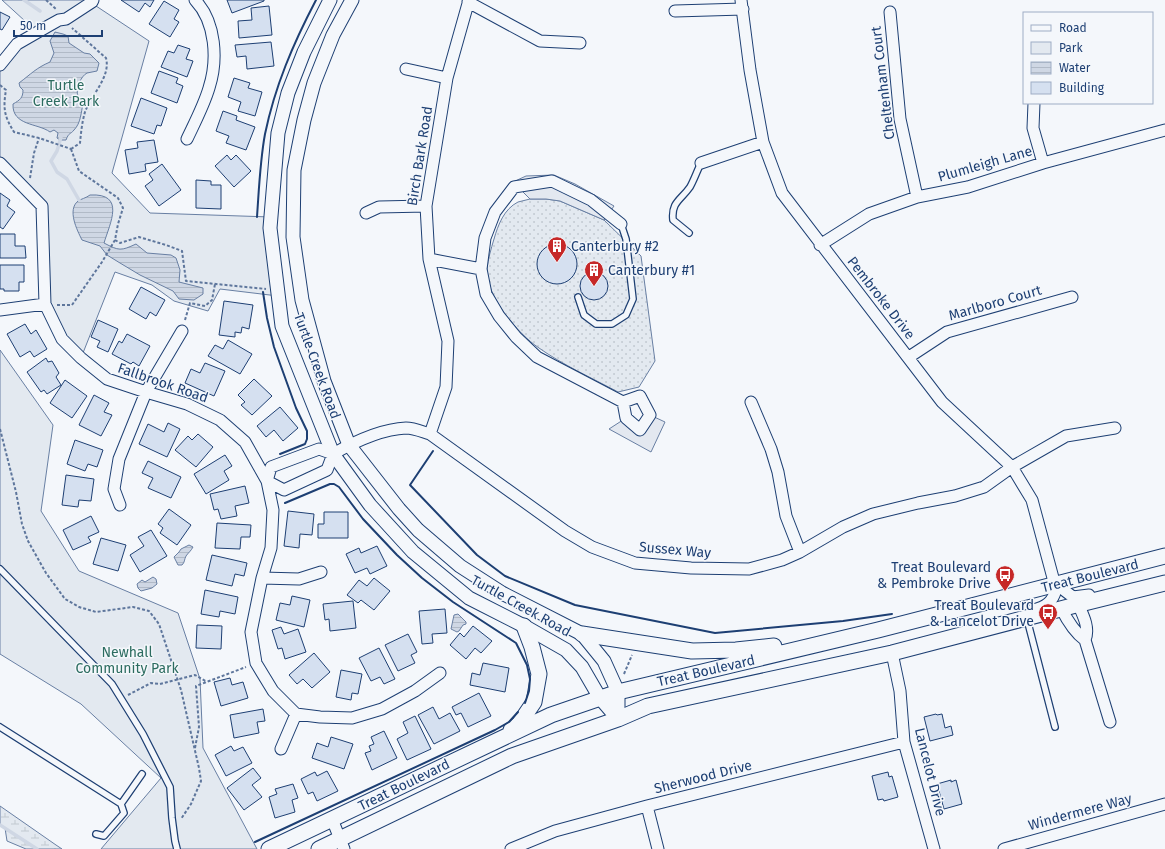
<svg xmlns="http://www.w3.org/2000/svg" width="1165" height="849" viewBox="0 0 1165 849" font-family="'Fira Sans',sans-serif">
<defs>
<pattern id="grass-dots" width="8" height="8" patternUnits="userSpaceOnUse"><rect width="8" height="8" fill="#e3e9f0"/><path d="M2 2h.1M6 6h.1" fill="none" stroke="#c2c9d1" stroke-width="1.8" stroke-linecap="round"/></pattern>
<pattern id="wetland-marsh" width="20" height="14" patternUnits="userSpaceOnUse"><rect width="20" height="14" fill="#e3e9f0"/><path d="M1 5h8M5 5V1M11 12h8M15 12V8" fill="none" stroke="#c2c9d1"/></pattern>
<pattern id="water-rules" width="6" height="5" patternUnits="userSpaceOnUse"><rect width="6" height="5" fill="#cfd7e4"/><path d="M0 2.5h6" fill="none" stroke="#b1bac7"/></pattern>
</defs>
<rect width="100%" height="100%" fill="#f4f7fb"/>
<path fill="url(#grass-dots)" stroke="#687fa3" d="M530 199H546L560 201 604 220 641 256 655 361 639 387 618 392C592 378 563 365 539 348 518 334 485 295 487 269 488 259 491 249 494 239 498 225 504 209 518 202 522 201 526 200 530 199Z"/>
<path fill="url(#wetland-marsh)" stroke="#687fa3" d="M0 806 56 845 62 849H26L7 841 5 828 0 825Z"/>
<path fill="#e3e9f0" stroke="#687fa3" d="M2 0H87L149 41 112 173 150 213 271 217 278 296 220 289 208 311 174 301 152 285 115 272 81 358 45 304 41 206 0 163V65L37 32Z
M0 350 53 425 41 511 79 571 178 613 200 679 203 748 257 849H101L161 778 81 704 0 654Z"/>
<path fill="#e3e8f0" stroke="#687fa3" d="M554 175 575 184 614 206 604 220 560 201 546 199H530L513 182 526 176Z
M650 415 665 422 651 452 609 429 626 418 635 427Z"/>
<path fill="url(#water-rules)" stroke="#687fa3" d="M55 32 63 34 68 36 69 43 84 53 90 54 99 63 97 71C94 72 90 72 87 73 81 76 75 89 78 96 79 98 82 101 83 104 81 112 81 123 74 130 70 135 69 132 66 140H60L57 138 58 133 54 130 50 132C38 123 12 126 13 104 20 100 23 98 23 90L20 87 19 83C31 74 36 68 50 62L54 53 50 41Z
M90 195C126 193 110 223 104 243 119 251 121 251 136 244L147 253 171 255 176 258 180 270 179 282 203 288V294L194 300 179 299 173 291 140 275 120 263 107 255 100 246 82 240C77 230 67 210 78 201 81 199 86 198 90 195Z
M189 545 193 547C191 551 188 553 186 556 184 560 185 562 182 565H178L174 557 179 552 181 549Z
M153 577 156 579 157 584 152 588 141 591 138 588 137 584 142 580 145 582Z
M458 614 466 622V624L463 625 459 631 457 632 451 629 454 615Z"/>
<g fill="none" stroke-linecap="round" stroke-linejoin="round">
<path stroke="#cfd7e4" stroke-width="3.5" d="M24 0 40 11
M61 137 57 151 51 161 57 172 67 179 79 200
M0 825 37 849"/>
</g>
<path fill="#d5e0f0" stroke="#1d3f73" d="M121 0H154L150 7 145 3 139 12Z
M227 0H264V1L232 13Z
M164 1 179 10 174 19 179 22 170 37 149 24Z
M269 6 272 35 239 38 238 21 252 20 251 8Z
M0 12 10 17 2 30 0 29Z
M271 42 274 66 247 69 246 56 237 57 235 45Z
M178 45 190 49 186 59 193 61 187 77 161 67 168 51 174 53Z
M159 71 178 78 176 83 183 86 177 103 151 93Z
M234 78 250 83 248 88 262 92 255 116 238 111 241 102 228 97Z
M141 98 167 108 161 126 157 125 154 134 131 126Z
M223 111 237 116 236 120 255 127 246 150 226 143 229 136 216 131Z
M154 140 158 162 145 164 146 171 129 174 125 150 138 148 137 142Z
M227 155 231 160 236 155 251 171 234 187 215 166Z
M162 164 181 190 159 206 145 186 153 180 149 174Z
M196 180 211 181V185H221V209L196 208Z
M0 193 10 200 7 206 15 212 3 229 0 227Z
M0 234H15V246H25L26 258H0Z
M537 264a20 20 0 1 1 40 0a20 20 0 1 1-40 0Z
M0 265H24V282H19V291H4V289H0Z
M580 286a14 14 0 1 1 28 0a14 14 0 1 1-28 0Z
M141 287 165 300 156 316 150 312 146 319 129 309Z
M224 301 253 305 249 329 242 327 241 333 235 332V337L219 335Z
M98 320 118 329 108 352 97 347 100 341 91 337Z
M25 324 31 334 36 330 47 349 34 357 30 351 20 357 7 334Z
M127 334 150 346 139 366 133 362 131 364 112 354 119 341 122 343Z
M228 340 252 354 240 374 208 356 215 345 223 349Z
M46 358 48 362 52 361 59 373 56 377 61 385 47 394 44 390 41 392 27 372Z
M205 363 225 371 214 396 185 383 191 369 200 373Z
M254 379 272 396 252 415 241 405 245 402 238 395Z
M65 380 87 396 72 418 50 403Z
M94 395 109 403 104 412 112 415 101 436 79 425Z
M280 407 298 428 283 441 274 430 266 437 257 426Z
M168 423 180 429 167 457 139 444 148 424 164 432Z
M198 434 213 447 196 467 175 450 188 436 192 440Z
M75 440 103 450 97 467 88 464 85 471 67 464Z
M225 455 232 466 224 471 229 480 206 494 194 474Z
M148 461 181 477 171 498 148 488 153 478 142 473Z
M66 475 94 479 91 501 79 500 78 507 62 505Z
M245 486 249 503 235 506 237 516 221 519 218 509 214 510 210 494Z
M169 509 191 525 177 545 160 533 163 528 158 524Z
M288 511 314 514 312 535 300 534 299 548 284 546Z
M324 512H348V538H318V524H324Z
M91 516 99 532 88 537 91 542 73 550 63 530Z
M217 523 251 525 250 537H241L240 549 215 548Z
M151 530 167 556 140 572 130 555 144 546 138 537Z
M101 538 126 545 118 571 93 564Z
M377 546 387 566 370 574 367 568 355 573 346 554 359 548 361 553Z
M212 555 247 563 244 576 235 574 232 586 206 580Z
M374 578 390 591 374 610 361 600 358 603 347 595 359 580 367 586Z
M205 590 238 597 235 614 220 611 219 617 201 614Z
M292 596 310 600 304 627 276 620 280 603 290 605Z
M353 601 356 628 330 631 329 619 325 620 323 604Z
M445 609 447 633 432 634 433 643 422 644 419 611Z
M197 625 222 626 221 649 196 648Z
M473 626 492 641 481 653 475 648 466 659 450 645 460 633 464 637Z
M281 627 284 634 298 629 306 652 285 659 282 648 278 649 272 630Z
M408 634 417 652 411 655 415 663 398 671 385 645Z
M379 648 395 679 384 684 380 677 371 681 359 658Z
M314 653 330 672 312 688 303 679 297 684 289 675Z
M483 663 509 668 505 692 470 685 472 673 480 675Z
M341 670 362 674 358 694 352 693 351 700 336 697Z
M230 678 232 685 243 682 248 698 221 706 214 682Z
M479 693 491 716 468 727 461 713 456 715 452 707Z
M433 707 439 719 450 713 460 731 434 744 418 715Z
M263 709 265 721 257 722 259 733 234 738 230 715Z
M936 714 937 715 942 714 945 728 951 726 953 735 930 741 924 717Z
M415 716 431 749 407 760 397 739 408 733 403 722Z
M384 731 397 758 372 770 365 753 371 751 369 746 374 744 371 737Z
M331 737 353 744 344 769 312 758 317 743 328 747Z
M231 746 234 751 243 747 252 763 226 776 215 755Z
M253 768 261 778 252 785 262 797 244 810 227 788Z
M327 771 338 791 317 801 313 792 308 794 301 779 315 772 317 776Z
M888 772 889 777 892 776 898 797 884 801 883 799 878 800 872 776Z
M951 780V782L956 780 962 804 944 809 937 784Z
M293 784 298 798 292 800 295 812 275 818 269 797 277 794 275 789Z"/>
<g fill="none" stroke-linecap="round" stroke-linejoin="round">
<defs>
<path id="service" d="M689 233 673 220C671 202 681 200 690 187 694 180 697 171 701 163
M578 297 584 315 596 324H612L626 315 633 299 626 239 621 224
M0 569 112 684 143 734 170 787 172 818 175 841 177 849
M1027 619 1055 727
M0 727 121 804 124 813 104 836 96 834
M121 804 142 774"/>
<path id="minor" d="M741 0 750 70 763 142 782 193 942 402 1012 467 1032 500 1056 589C1053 602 1046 607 1033 610
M468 2 540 41 580 43
M675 11 743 9
M890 12 900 119 917 197
M0 65 17 44 50 25 59 20 66 19 92 2 93 0
M406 69 447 78
M1034 103 1033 128 1043 163
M187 139C195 122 204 105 209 88 218 60 216 22 195 0
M0 163 42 206 45 304 62 339 81 358 107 379 146 392 187 404 220 420 245 442 267 481 273 510 271 548 262 578 251 632 256 663 273 691 296 714 320 717 352 718 382 709 415 691 440 673
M701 163 763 142
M366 213 379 207 426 206
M621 224 591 200 552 181 514 187 495 212 485 238 481 269 486 294 499 316 516 337 537 357 623 402 640 396 650 415 640 430 626 418 623 402
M820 245 869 214 917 197 968 187 1043 163 1165 130
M429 259 481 269
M0 310 45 304
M909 357 947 332 1072 297
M751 402 771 449 778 472 786 516 800 552
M430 434 446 387 448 341 429 259 426 206 447 78 469 0
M319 449 333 454 327 470 284 490 267 481 271 467Z
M333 454C354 442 382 429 406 428 414 428 423 432 430 434L565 531 592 547 635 563 691 568 749 569 782 560 800 552 843 527 873 514 918 503 955 496 984 487 1012 467 1066 436 1115 428
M120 505 114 489 119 459 146 392 182 331
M262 578 299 579 321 572
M1056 584 1073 597 1089 595
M1078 604C1083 615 1090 628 1085 640
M1061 608C1067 620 1074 632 1085 640L1110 722
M892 653 900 691 904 742 934 849
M281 749 296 714
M647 806 658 849
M332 819 344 849
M511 849 555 831 647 806 904 742
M1004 849 1165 804"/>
<path id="tertiary" d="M330 0 304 52 288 93 278 133 270 228 282 326 333 454 370 505 413 552 469 598 524 626 566 650 582 667 600 698 618 719
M352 0 333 35 314 83 304 120 294 170 293 237 302 300 324 381 349 445 399 509 418 530 460 566 502 593 582 634 604 661 618 692V719"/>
<path id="secondary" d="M582 634 692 651 736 650 774 646
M511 730 519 724 534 702 539 674 532 647 524 626
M269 849 551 715 618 692 878 630 1165 556
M319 849 512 756 618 719 648 706 892 653 1072 606 1165 583"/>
</defs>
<use href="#service" stroke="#1d3f73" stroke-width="8"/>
<use href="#minor" stroke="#1d3f73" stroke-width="13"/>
<use href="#tertiary" stroke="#1d3f73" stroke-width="15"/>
<use href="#secondary" stroke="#1d3f73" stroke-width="17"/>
<path stroke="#5e769c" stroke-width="2" stroke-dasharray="3 2" stroke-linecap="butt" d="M46 0 56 9
M0 85 6 90C3 108 4 116 14 132L39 138 71 149
M71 149 79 171 118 198 123 208 118 224 115 240 120 243 139 237 166 245 182 251 186 281 266 289
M71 149 80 143C81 133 82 122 85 112 91 95 111 77 106 58L72 28
M30 178 34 153 39 138
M57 305H72L102 262 115 240
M185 320 190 303 205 306 212 300 215 284
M0 429 16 492 22 524 28 541 46 573 65 599 79 607 96 612 133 607 149 611 159 624 181 690 199 768 201 781 191 804 181 819
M624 674 632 655
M128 695 151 683 160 684 195 675 207 682
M195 748 199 727 196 686 246 667"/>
<use href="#service" stroke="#f4f7fb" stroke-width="5.5"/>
<use href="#minor" stroke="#f4f7fb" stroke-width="11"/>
<use href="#tertiary" stroke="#f4f7fb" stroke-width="13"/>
<use href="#secondary" stroke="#f4f7fb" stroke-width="15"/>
<path stroke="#1d3f73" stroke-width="2" d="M257 217C259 189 260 161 265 134 275 86 293 44 316 0
M263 292 267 318 274 347 296 408 307 431V439L305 444 280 454
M433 451 410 485 477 555 505 576 575 605 715 633 843 621 892 614
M285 503 330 484H334L339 487 363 519 397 555 422 578 453 602 516 643 527 665 530 679 529 691 525 703
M255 842 495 730 509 722 518 712"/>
</g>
<defs>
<symbol id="building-pin" viewBox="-11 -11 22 30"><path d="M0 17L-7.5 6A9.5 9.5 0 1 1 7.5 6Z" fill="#c62828" stroke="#f4f7fb"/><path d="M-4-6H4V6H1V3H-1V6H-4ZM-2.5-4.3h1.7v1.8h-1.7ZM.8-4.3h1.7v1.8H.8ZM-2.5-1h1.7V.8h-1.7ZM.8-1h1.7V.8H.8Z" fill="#fff"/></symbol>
<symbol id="bus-pin" viewBox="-11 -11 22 30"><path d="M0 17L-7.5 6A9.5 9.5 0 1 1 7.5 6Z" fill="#c62828" stroke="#f4f7fb"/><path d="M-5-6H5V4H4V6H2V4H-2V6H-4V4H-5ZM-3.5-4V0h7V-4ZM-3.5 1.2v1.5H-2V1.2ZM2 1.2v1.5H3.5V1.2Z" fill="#fff"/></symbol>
</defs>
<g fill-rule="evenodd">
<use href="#building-pin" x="546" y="235" width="22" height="30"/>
<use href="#building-pin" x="583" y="259" width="22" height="30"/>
<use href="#bus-pin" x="994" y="564" width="22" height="30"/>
<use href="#bus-pin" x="1037" y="602" width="22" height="30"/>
</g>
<g text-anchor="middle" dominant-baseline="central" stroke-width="3" stroke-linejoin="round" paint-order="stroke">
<g font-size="14" fill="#1d3f73" stroke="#f4f7fb">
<text transform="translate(883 83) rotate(-97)">Cheltenham Court</text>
<text transform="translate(420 156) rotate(-81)">Birch Bark Road</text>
<text transform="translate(985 164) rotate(-16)">Plumleigh Lane</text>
<text transform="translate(881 298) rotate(52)">Pembroke Drive</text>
<text transform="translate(995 303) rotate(-16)">Marlboro Court</text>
<text transform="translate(317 366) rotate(70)">Turtle Creek Road</text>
<text transform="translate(163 383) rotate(19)">Fallbrook Road</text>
<text transform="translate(675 550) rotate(5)">Sussex Way</text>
<text transform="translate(1090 576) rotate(-14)">Treat Boulevard</text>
<text transform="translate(521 606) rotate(29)">Turtle Creek Road</text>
<text transform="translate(706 671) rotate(-13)">Treat Boulevard</text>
<text transform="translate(930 772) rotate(76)">Lancelot Drive</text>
<text transform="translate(703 777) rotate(-14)">Sherwood Drive</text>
<text transform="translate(404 785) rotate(-26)">Treat Boulevard</text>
<text transform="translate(1080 812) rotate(-15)">Windermere Way</text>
</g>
<g font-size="14" fill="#2c6c60" stroke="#f4f7fb">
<text x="66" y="85">Turtle<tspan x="66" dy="16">Creek Park</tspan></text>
<text x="127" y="652">Newhall<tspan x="127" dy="16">Community Park</tspan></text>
</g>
<g font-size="14" fill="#1d3f73" stroke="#f4f7fb" text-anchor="start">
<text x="571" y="246">Canterbury #2</text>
<text x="608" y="270">Canterbury #1</text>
<text x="991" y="567" text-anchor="end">Treat Boulevard<tspan x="991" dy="16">&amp; Pembroke Drive</tspan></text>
<text x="1034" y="605" text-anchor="end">Treat Boulevard<tspan x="1034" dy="16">&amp; Lancelot Drive</tspan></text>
</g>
</g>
<rect x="1023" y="12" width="130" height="92" fill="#f4f7fb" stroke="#9eadc5"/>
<rect x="1031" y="25" width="20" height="6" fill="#f4f7fb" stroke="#9eadc5"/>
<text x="1059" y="32" font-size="12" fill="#1d3f73">Road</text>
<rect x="1031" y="42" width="20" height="12" fill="#e3e9f0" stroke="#9eadc5"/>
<text x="1059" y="52" font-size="12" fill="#1d3f73">Park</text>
<rect x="1031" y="62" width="20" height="12" fill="url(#water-rules)" stroke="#9eadc5"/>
<text x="1059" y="72" font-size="12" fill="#1d3f73">Water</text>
<rect x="1031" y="82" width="20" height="12" fill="#d5e0f0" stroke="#9eadc5"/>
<text x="1059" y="92" font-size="12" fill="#1d3f73">Building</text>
<path d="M14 30v6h88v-6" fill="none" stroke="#1d3f73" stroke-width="2"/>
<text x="20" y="30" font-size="12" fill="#1d3f73" stroke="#f4f7fb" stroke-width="3" paint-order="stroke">50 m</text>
</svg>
